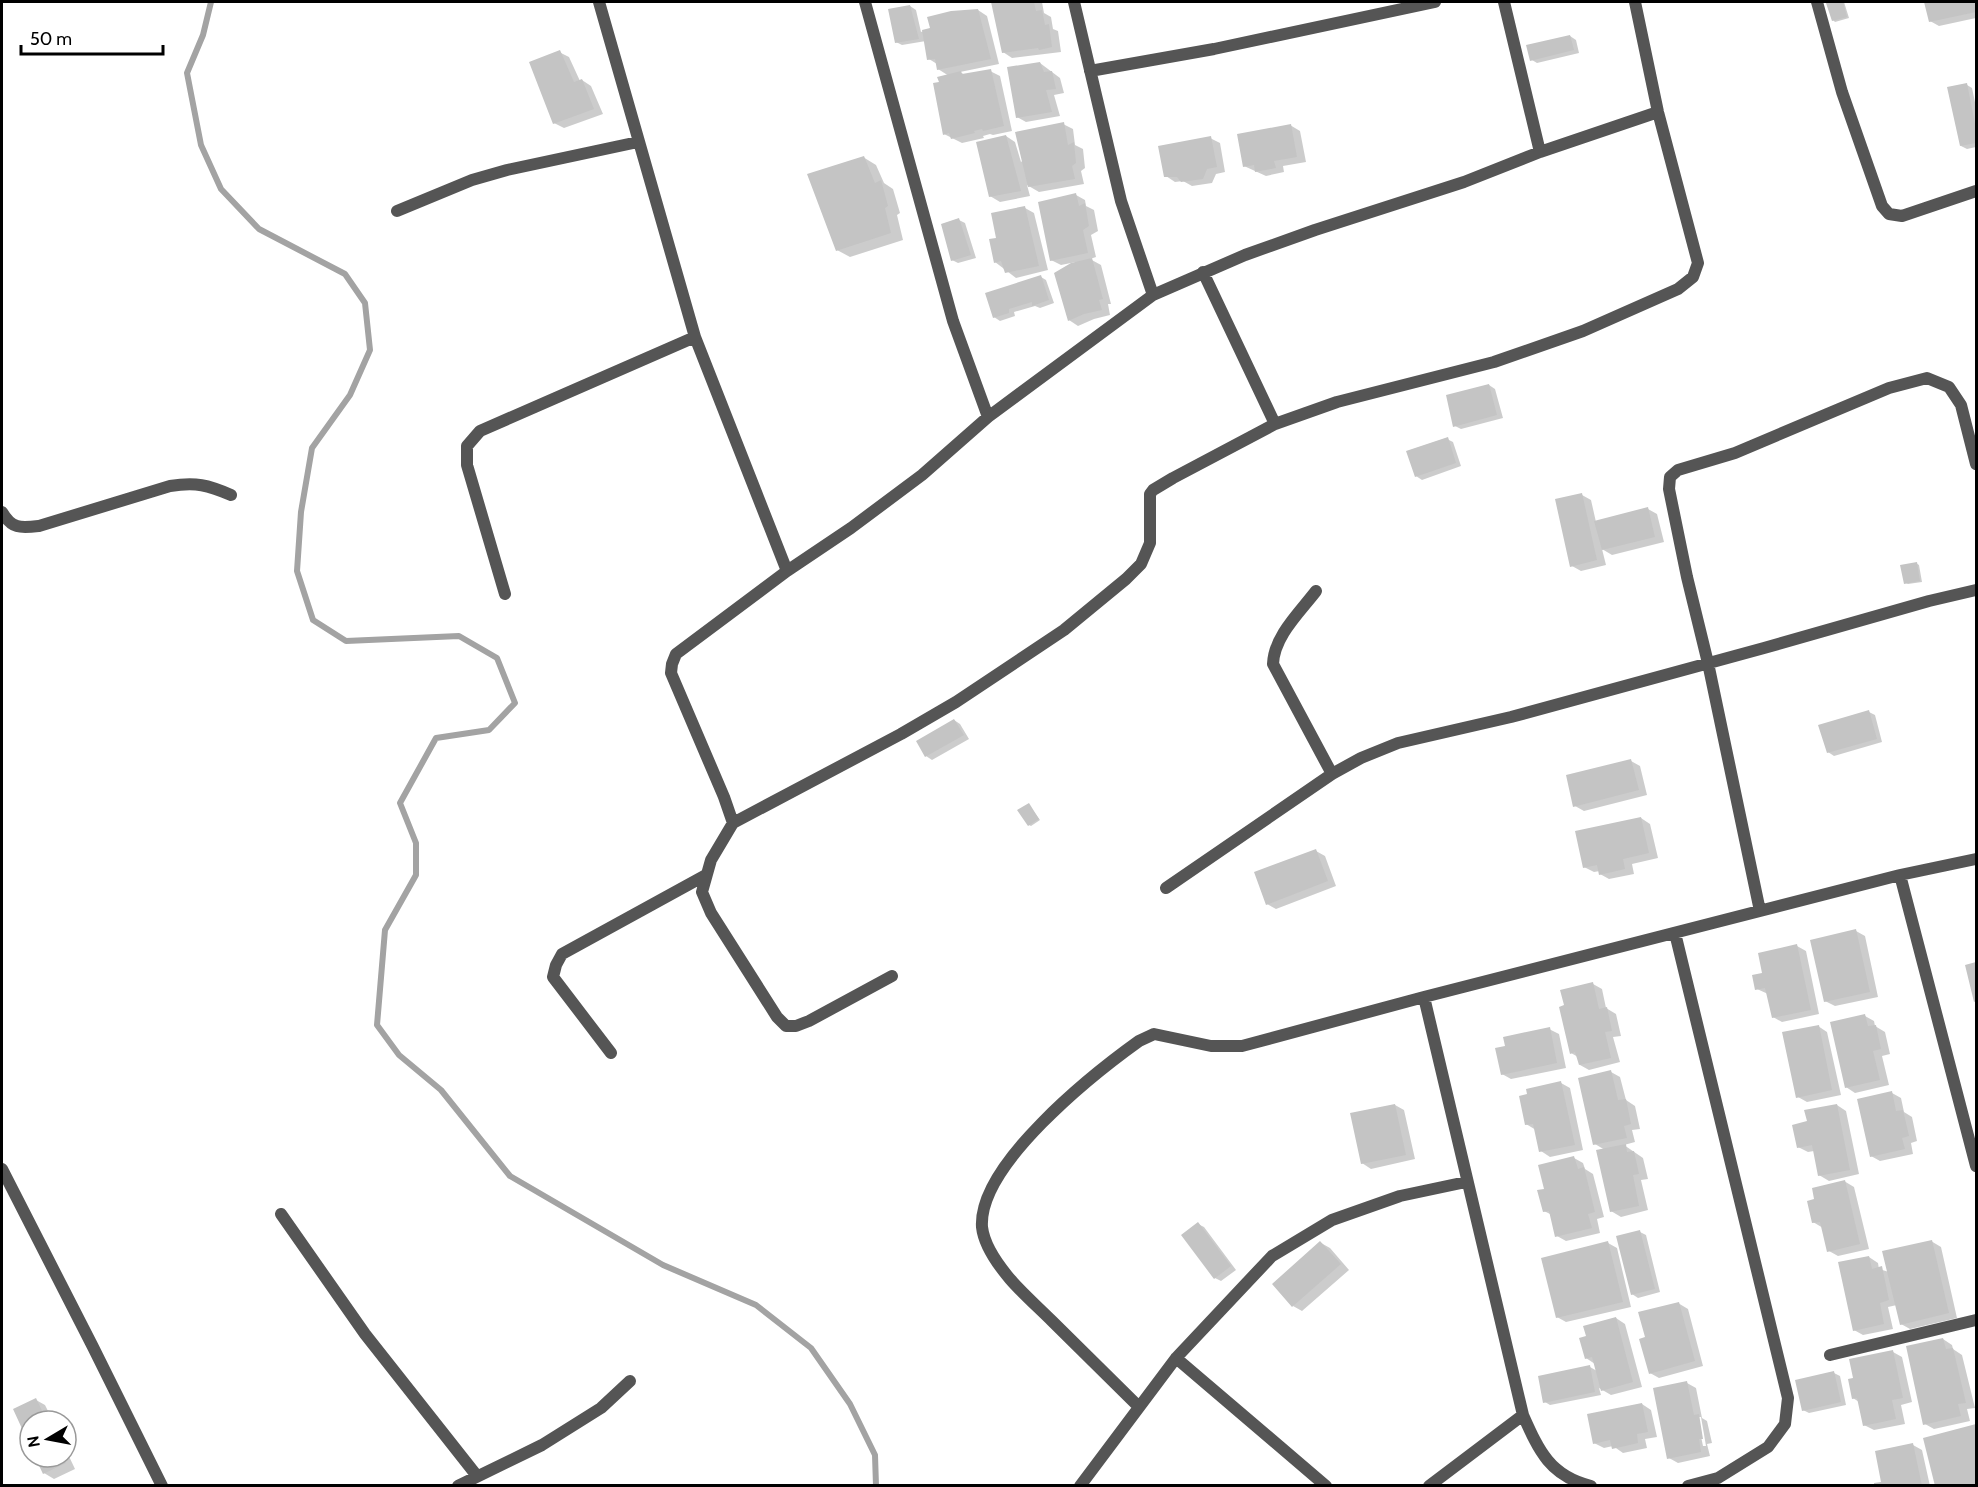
<svg xmlns="http://www.w3.org/2000/svg" width="1978" height="1487" viewBox="0 0 1978 1487" font-family="Cabin,sans-serif">
<rect width="100%" height="100%" fill="#fff"/>
<path fill="#0003" fill-rule="evenodd" d="M993 2H1042L1044 13 1051 17 1053 29 1058 31 1061 52 1012 58 1003 52Z
M1835 2H1844L1849 18 1835 22 1833 20 1828 4Z
M1926 2H1976V18L1939 26 1930 21Z
M910 6 916 10 921 32 978 10 987 16 999 64 960 72 965 75 990 71 1000 76 1012 131 993 135 990 134 983 136 984 138 962 143 944 134 941 83 949 76 938 69 937 64 929 59 926 41 902 45 896 42Z
M1570 36 1576 40 1579 53 1537 63 1532 60Z
M559 52 569 57 580 81 582 80 591 86 603 114 564 128 554 123Z
M1040 63 1060 78 1064 93 1054 95 1060 116 1026 122 1017 117Z
M1967 85 1972 88 1976 107V147L1967 149 1961 146Z
M1063 124 1073 129 1075 145 1083 149 1085 168 1081 171 1084 184 1039 192 1027 185 1030 196 1000 202 990 196 1006 136 1015 142 1021 162Z
M1290 125 1300 131 1306 162 1283 166 1284 172 1266 176 1244 166Z
M1210 138 1220 143 1225 172 1216 174 1212 183 1192 186 1183 181 1175 182 1166 176Z
M863 157 876 165 884 183 893 189 900 213 897 215 903 240 850 257 837 250Z
M1076 195 1085 200 1086 206 1094 210 1098 231 1091 235 1096 257 1090 259 1101 265 1111 304H1108L1110 315 1094 319 1078 326 1069 320 1076 262 1061 265 1051 260Z
M1025 208 1034 213 1048 270 1016 278 995 262 997 239Z
M959 220 965 223 976 258 958 263 952 260Z
M1041 277 1046 280 1054 303 1040 308 1035 306 1014 312 1015 316 1000 321 994 317Z
M1489 385 1495 389 1503 418 1461 429 1455 426Z
M1447 439 1453 442 1461 466 1422 480 1416 476Z
M1582 495 1591 500 1596 522 1648 509 1657 514 1664 542 1612 555 1602 549 1606 565 1581 571 1572 566Z
M1916 563 1919 565 1922 582 1908 584 1906 583Z
M1869 712 1875 715 1882 742 1834 756 1828 752Z
M954 720 960 724 969 739 932 760 926 756 918 741Z
M1631 761 1640 766 1647 795 1584 811 1575 806Z
M1029 805 1040 820 1031 826 1029 825Z
M1641 818 1650 824 1658 858 1632 864 1634 874 1609 879 1600 874V871L1594 872 1584 867Z
M1316 851 1325 856 1336 886 1276 909 1267 904Z
M1856 931 1865 936 1878 997 1835 1006 1825 1001Z
M1797 946 1806 951 1819 1014 1782 1022 1773 1017 1768 994 1757 989 1764 974Z
M1976 964V1001L1967 966Z
M1593 984 1602 989 1606 1008 1616 1014 1621 1036 1613 1037 1620 1062 1589 1070 1580 1065 1578 1057 1571 1053Z
M1865 1016 1874 1021 1875 1026 1885 1032 1890 1054 1882 1056 1889 1085 1855 1093 1846 1087Z
M1818 1026 1827 1032 1841 1095 1807 1102 1798 1097Z
M1549 1029 1559 1034 1566 1068 1511 1079 1502 1074Z
M1611 1072 1620 1077 1626 1100 1635 1106 1640 1129 1632 1130 1635 1142 1624 1145 1643 1158 1648 1179 1641 1180 1648 1210 1621 1217 1611 1211 1605 1150 1595 1144Z
M1561 1083 1570 1088 1583 1150 1550 1157 1541 1151 1536 1130 1526 1124Z
M1892 1093 1901 1098 1904 1112 1912 1117 1917 1141 1911 1143 1913 1154 1880 1161 1871 1156Z
M1395 1105 1404 1110 1415 1159 1371 1169 1362 1163Z
M1837 1105 1846 1111 1859 1174 1829 1181 1819 1175 1814 1151 1808 1152 1798 1147 1809 1123Z
M1574 1158 1583 1163 1585 1169 1593 1174 1604 1217 1597 1219 1600 1233 1566 1241 1557 1236 1552 1215 1544 1211Z
M1844 1181 1854 1187 1869 1249 1838 1256 1829 1251 1823 1228 1813 1222 1816 1200Z
M1198 1224 1204 1227 1236 1270 1221 1281 1215 1278Z
M1640 1232 1646 1235 1660 1292 1638 1298 1632 1294Z
M1931 1241 1941 1247 1957 1318 1910 1329 1901 1324 1897 1305 1888 1307 1893 1329 1863 1335 1854 1330 1869 1257 1878 1263 1879 1269 1889 1272Z
M1321 1243 1330 1248 1349 1270 1302 1311 1293 1306Z
M1608 1243 1617 1248 1631 1307 1566 1322 1557 1317Z
M1678 1303 1688 1309 1703 1366 1659 1378 1650 1373 1647 1338Z
M1616 1318 1625 1324 1642 1387 1611 1395 1599 1388 1601 1395 1550 1405 1545 1402 1590 1367 1597 1371 1595 1364 1586 1358Z
M1943 1339 1952 1345 1953 1349 1962 1355 1975 1408 1967 1409 1970 1421 1934 1429 1925 1424Z
M1893 1352 1902 1357 1912 1402 1901 1405 1905 1424 1874 1430 1864 1425 1859 1402 1853 1398 1855 1379Z
M1834 1373 1840 1376 1846 1405 1809 1413 1803 1410Z
M1687 1383 1696 1388 1702 1418 1707 1421 1712 1443 1707 1444 1710 1456 1678 1463 1669 1458ZM1697 1417H1701L1706 1446H1703Z
M36 1400 45 1405 53 1421H30V1442L15 1410Z
M1642 1404 1651 1410 1657 1437 1645 1439 1647 1448 1623 1453 1613 1446 1604 1448 1594 1443Z
M1976 1426V1486H1936L1925 1439Z
M1913 1445 1922 1450 1930 1486H1876L1883 1483Z
M66 1450 75 1469 54 1479 44 1473 37 1457H66Z"/>
<g fill="none" stroke-linecap="round" stroke-linejoin="round">
<path stroke="#a3a3a3" stroke-width="6" d="M211 2 203 35 187 73 201 145 221 189 259 229 345 274 365 303 370 350 350 395 312 448 301 512 297 571 313 620 346 641 459 636 497 658 515 703 489 730 436 738 400 803 416 843V875L385 930 377 1025 399 1055 441 1090 510 1176 663 1265 756 1305 811 1348 850 1404 875 1455 876 1486"/>
</g>
<path fill="#c4c4c4" d="M991 2H1034L1036 11 1042 10 1045 25 1049 24 1052 47 1039 50 1038 48 1002 53Z
M1830 2H1843L1847 17 1832 21 1826 3Z
M1924 2H1976V12L1929 22Z
M910 5 919 39 895 43 888 9Z
M978 9 991 59 937 70 935 59 927 60 922 30 930 28 927 17 951 11Z
M1570 35 1574 50 1530 61 1526 45Z
M560 50 574 82 582 79 594 109 553 124 529 62Z
M1040 62 1044 72 1052 71 1056 89 1046 90 1052 112 1016 118 1007 67Z
M991 69 1004 126 983 131 982 129 974 131 975 133 951 139 949 133 943 135 933 83 939 82 937 77 961 71 962 74Z
M1967 83 1976 129V143L1960 146 1947 87Z
M1064 122 1068 145 1074 142 1076 163 1072 166 1075 179 1028 187 1015 132Z
M1291 124 1297 157 1274 161 1276 168 1255 172 1254 165 1243 167 1237 134Z
M1006 135 1021 191 989 197 976 142Z
M1211 136 1217 167 1207 169 1203 179 1181 182 1177 177H1164L1158 146Z
M864 156 875 183 881 180 888 206 885 208 891 233 836 251 807 174Z
M1076 193 1079 206 1085 203 1089 226 1083 230 1088 253 1050 261 1038 202Z
M1025 206 1039 266 1005 273 1001 261 994 263 989 239 996 238 991 213Z
M959 218 971 255 951 261 941 224Z
M1092 258 1103 299 1099 300 1102 310 1084 314 1068 321 1054 273 1071 263Z
M1041 275 1049 300 1032 306V302L1009 309V313L993 318 985 293Z
M1489 384 1497 415 1453 427 1446 395Z
M1448 437 1456 463 1415 477 1406 451Z
M1582 493 1597 560 1570 567 1555 499Z
M1648 507 1655 537 1602 550 1594 521Z
M1917 562 1920 581 1904 584 1900 565Z
M1869 710 1877 739 1827 753 1818 725Z
M954 719 964 735 925 757 916 741Z
M1631 759 1639 790 1573 807 1566 775Z
M1029 803 1039 819 1028 826 1017 810Z
M1641 817 1649 853 1623 859 1625 869 1599 875 1597 865 1583 868 1575 831Z
M1316 849 1328 881 1266 905 1254 872Z
M1856 929 1870 992 1824 1002 1810 940Z
M1797 944 1811 1010 1772 1018 1765 988 1755 990 1752 975 1762 973 1758 953Z
M1976 962V1001L1974 1002 1965 965Z
M1593 982 1599 1009 1607 1007 1612 1031 1605 1032 1611 1058 1579 1065 1575 1052 1570 1054 1559 1007 1564 1005 1560 990Z
M1865 1014 1868 1026 1876 1025 1881 1049 1873 1051 1880 1080 1845 1088 1830 1022Z
M1819 1025 1832 1090 1796 1098 1782 1032Z
M1550 1027 1557 1063 1501 1075 1495 1048 1505 1046 1503 1037Z
M1611 1070 1618 1100 1626 1099 1631 1124 1624 1126 1627 1138 1593 1145 1578 1078Z
M1561 1081 1575 1145 1539 1152 1533 1124 1525 1125 1519 1096 1527 1094 1526 1089Z
M1892 1091 1896 1111 1903 1110 1909 1136 1902 1138 1905 1149 1870 1157 1857 1099Z
M1395 1104 1406 1155 1361 1164 1350 1113Z
M1837 1104 1850 1170 1818 1176 1812 1145 1797 1148 1792 1125 1807 1121 1804 1110Z
M1626 1144 1627 1152 1634 1151 1639 1174 1633 1175 1639 1206 1610 1212 1596 1150Z
M1574 1156 1578 1169 1584 1167 1595 1212 1588 1214 1592 1228 1555 1237 1549 1211 1543 1212 1537 1190 1544 1189 1538 1165Z
M1845 1180 1860 1244 1827 1252 1820 1222 1812 1223 1807 1201 1814 1199 1812 1188Z
M1198 1222 1231 1266 1214 1279 1181 1235Z
M1640 1230 1655 1289 1631 1295 1616 1236Z
M1932 1240 1949 1313 1900 1325 1882 1251Z
M1320 1241 1341 1264 1292 1307 1272 1284Z
M1608 1241 1623 1302 1556 1318 1541 1258Z
M1869 1256 1872 1269 1882 1266 1889 1300 1880 1303 1884 1324 1853 1331 1838 1262Z
M1679 1302 1695 1361 1649 1374 1639 1339 1645 1337 1638 1312Z
M1616 1317 1633 1382 1601 1391 1592 1357 1585 1359 1579 1338 1586 1336 1583 1326Z
M1943 1338 1946 1349 1953 1348 1966 1403 1958 1404 1961 1416 1923 1425 1906 1346Z
M1893 1350 1903 1398 1892 1400 1896 1419 1863 1426 1857 1398 1852 1399 1848 1379 1853 1378 1849 1359Z
M1590 1365 1595 1392 1543 1403 1538 1376Z
M1834 1371 1841 1402 1802 1411 1795 1380Z
M1687 1381 1694 1415 1699 1414 1703 1439H1699L1701 1452 1667 1459 1653 1388Z
M36 1398 47 1421H30V1446L13 1409Z
M1642 1403 1648 1432 1637 1434 1638 1443 1612 1449 1610 1440 1593 1444 1587 1414Z
M1976 1424V1486H1935L1923 1438Z
M1913 1443 1922 1486H1874V1483L1881 1482 1875 1451Z
M35 1457H63L66 1463 43 1474Z"/>
<g fill="none" stroke-linecap="round" stroke-linejoin="round">
<path stroke="#555" stroke-width="12" d="M599 2 695 337 787 571
M865 2 953 321 988 417
M1074 2 1121 201 1153 295
M1504 2 1540 152
M1817 2 1842 92 1882 206 1889 214 1902 216 1976 191
M1090 71 1214 49 1435 2
M397 211 472 180 507 170 638 142
M1203 272 1275 424
M2 512C12 529 20 528 39 526L170 486C196 482 208 485 231 495
M1316 591C1300 612 1274 636 1273 664L1332 774
M505 594 467 465V446L480 431 695 337
M733 823 724 797 671 673 672 664 676 654 787 571 851 528 922 475 988 417 1153 295 1245 255 1315 230 1464 182 1540 152 1658 112
M1900 875 1976 1166
M1166 888 1332 774 1361 758 1398 743 1511 717 1764 648 1929 601 1976 590
M1760 911 1708 663 1687 577 1669 489 1670 477 1678 470 1735 453 1889 388 1927 378 1949 387 1961 405 1976 464
M1675 933 1788 1398 1785 1424 1768 1447 1718 1478 1688 1486
M892 976 809 1021 796 1026H786L777 1017 711 913 702 892 711 860 733 823 901 734 956 702 1064 630 1126 579 1141 564 1150 543V494L1153 490 1173 478 1275 424 1337 402 1494 362 1583 331 1678 289 1693 277 1698 263 1658 112 1635 2
M1424 997 1523 1415C1539 1451 1550 1476 1591 1486
M611 1053 553 977 556 965 562 954 706 875
M2 1169 93 1347 162 1486
M281 1214 365 1334 477 1476
M1830 1355 1976 1320
M1176 1358 1326 1486
M1139 1407C1110 1378 1081 1350 1052 1321 1038 1307 1023 1294 1010 1279 999 1266 984 1245 982 1227 978 1165 1093 1074 1139 1041L1154 1034 1211 1046H1242L1424 997 1900 875 1976 859
M458 1486 542 1445 601 1408 630 1381
M1080 1486 1176 1358 1272 1256 1332 1220 1400 1196 1466 1182
M1429 1486 1523 1415"/>
</g>
<rect width="1978" height="1487" fill="none" stroke="#000000" stroke-width="6"/>
<g transform="translate(48 1439) rotate(260)"><circle r="28" fill="#ffffff" stroke="#999999" stroke-width="1.5"/>
<path d="M0-4.5L10 22L0 15L-10 22Z" fill="#000000"/>
<text y="-9" font-size="16" font-weight="bold" text-anchor="middle" fill="#000000">N</text>
</g>
<path d="M21 45v9h142v-9" fill="none" stroke="#000000" stroke-width="3"/>
<text x="30" y="45" font-size="18" fill="#000000" stroke="#ffffff" stroke-width="4.5" paint-order="stroke">50 m</text>
</svg>
